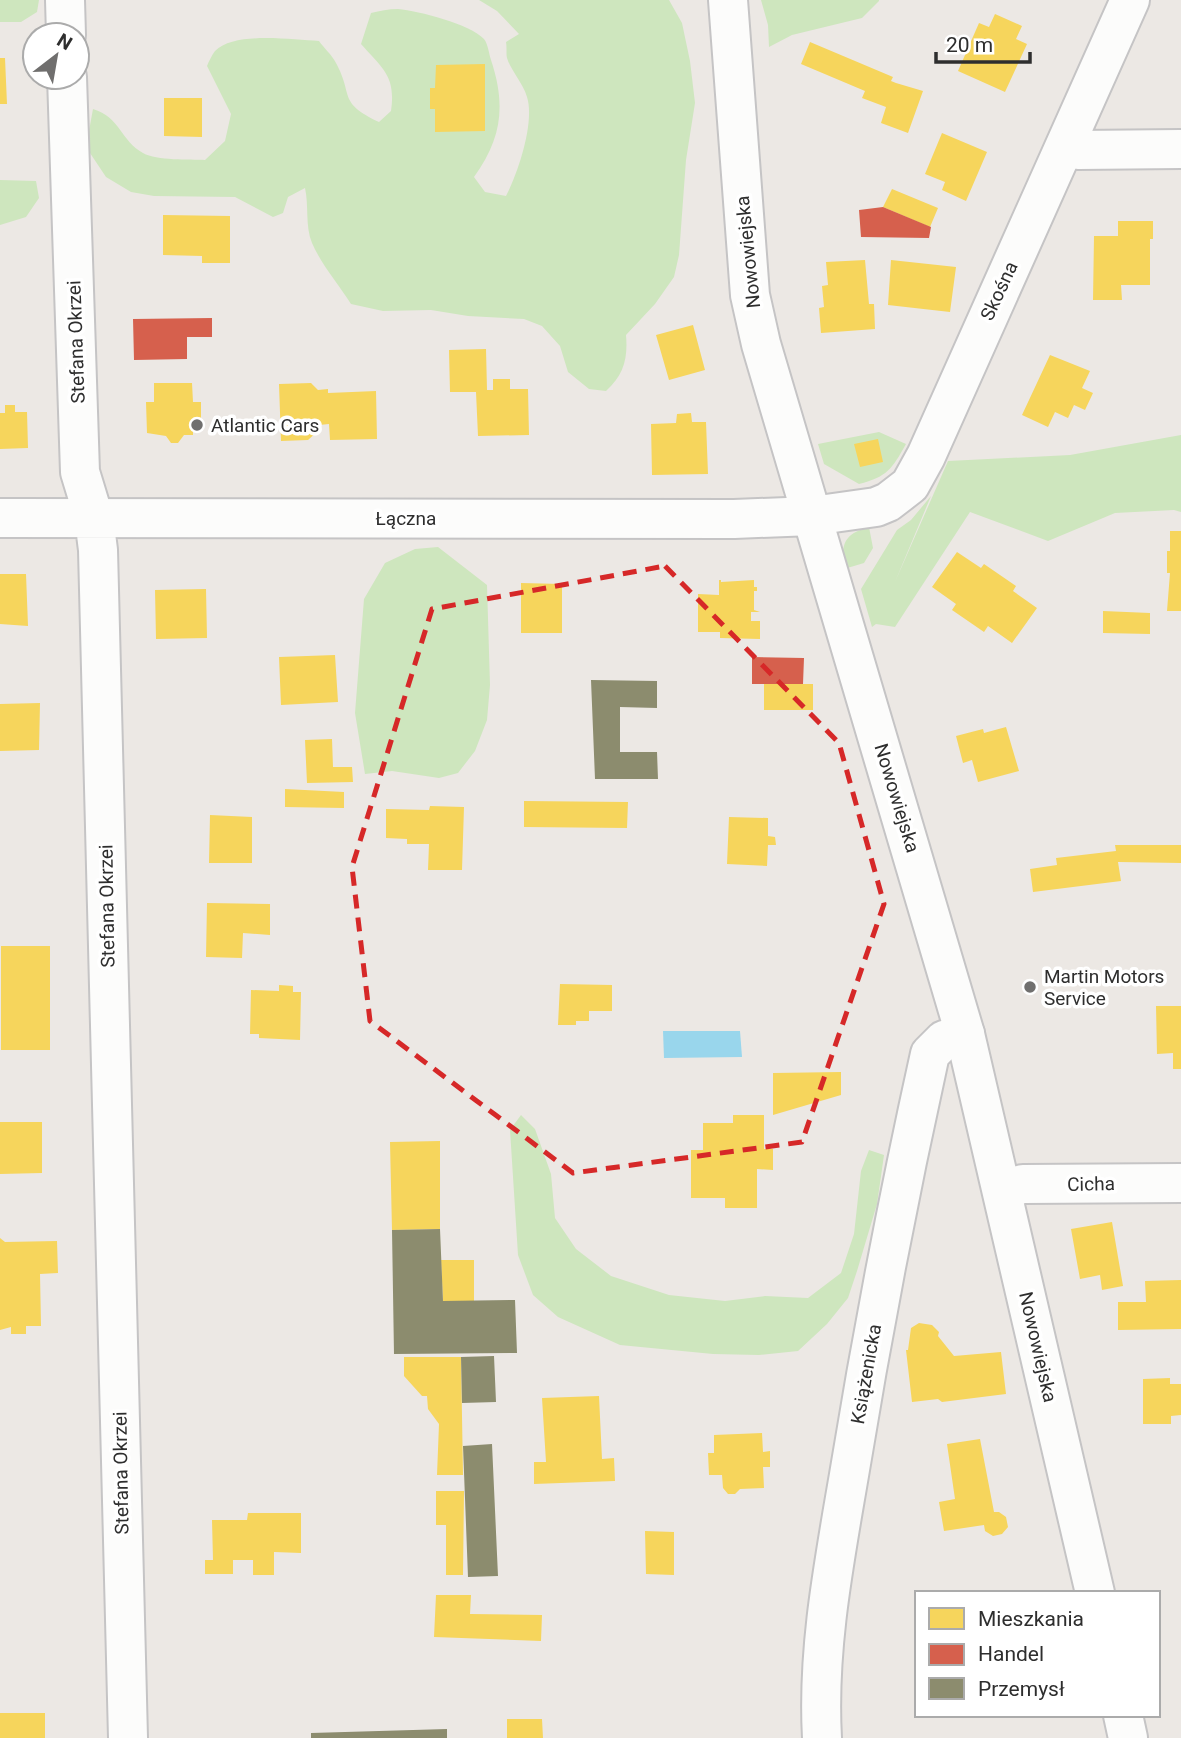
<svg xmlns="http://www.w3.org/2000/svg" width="1181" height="1738" viewBox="0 0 1181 1738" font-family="Roboto,sans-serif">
<rect width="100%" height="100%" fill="#ece8e4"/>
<path fill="#cee6be" d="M0 0H39L37 12 21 22H0Z
M479 0H669L682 23 690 61 695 103 686 160 679 255 674 277 655 304 626 335C628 358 624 375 606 391L589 389 568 372 560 346 542 326 524 319 468 316 431 310 383 311 351 304C339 285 321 264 312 243 305 226 309 206 305 188L288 197 283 213 273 217 235 197 154 196 131 192 106 177 86 147 93 109C120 117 121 141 143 153 157 161 189 159 205 160L225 141 231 114 207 66C209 61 212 55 215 51 235 31 292 40 319 41 324 48 332 55 336 63 354 96 337 102 379 122L391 111C396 76 383 69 361 44L371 13C380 11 388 9 398 9 419 11 470 24 484 39 488 44 489 54 491 60 506 105 502 138 474 177L485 192 506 196C518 173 535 122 527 97 523 83 511 71 507 58 506 54 507 47 506 42L519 34 497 11Z
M761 0H879V1L862 18 792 35 769 47 768 25Z
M0 180 36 181 39 198 26 217 0 225Z
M879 432 906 444C892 469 887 477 859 484L824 464 818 444Z
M1181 435V512L1174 510 1115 513 1048 541 970 512 895 627 876 624 872 627 861 589 897 530 911 520 931 496 895 582 948 461 1070 455Z
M869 527 873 548 864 563 844 569C841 545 843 534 869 527Z
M438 547 487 585 490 685 487 720 475 751 458 773 439 778 392 771 365 774 355 713 364 599 385 563 415 549Z
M521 1115 535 1129 551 1174 555 1218 576 1249 611 1276 669 1295 725 1301 765 1296 808 1298 841 1273 854 1234 861 1171 869 1150 884 1155 877 1204 857 1271 848 1298 827 1324 798 1351 759 1355 713 1354 620 1345 558 1317 533 1295 518 1255 510 1130Z"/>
<path fill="#99d6ec" d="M663 1031H740L742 1057 664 1058Z"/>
<path fill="#f6d55c" d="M995 14 1022 26 1016 39 1027 44 1005 92 958 71 979 23 989 27Z
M810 42 893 77 891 81 896 83 923 91 908 133 881 123 886 107 862 98 865 91 801 64Z
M0 58H5L7 104H0Z
M485 64V131L435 132V109H430V88H435L436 65Z
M164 98H202V137L164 136Z
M942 133 987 152 966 201 942 190 945 182 925 174Z
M892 189 938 208 930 227 883 207Z
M163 215 230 216V263H202V256L163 255Z
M1118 221H1153V239H1150V285H1121L1122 300H1093L1094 236H1118Z
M865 260 869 304H874L875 329 821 333 819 308 824 307 822 286 828 285 826 262Z
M891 260 956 267 950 312 888 305Z
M693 325 705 370 669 380 656 335Z
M486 349 487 390H493V379H510V389H528L529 435 478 436 476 392H450L449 350Z
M1050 355 1090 371 1082 388 1093 393 1085 410 1074 405 1068 418 1055 412 1048 427 1022 415Z
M154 383H192L193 402H201V425H193V435H184L178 443H171L166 436 147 433 146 402H154Z
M311 383 318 390 328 389V393L376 391 377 439 330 440 329 424 319 425V430L308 440 281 441 279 384Z
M5 405H15V412H27L28 448 0 449V413H5Z
M691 413 692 422H706L708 474 652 475 651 424 676 423 677 414Z
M878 439 883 462 860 467 854 444Z
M1170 531H1181V611H1167L1170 573H1167V551H1170Z
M957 552 981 568 984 564 1016 586 1013 591 1037 608 1012 643 988 626 984 632 952 610 956 604 932 587Z
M0 574H26L28 626 0 624Z
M719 580H721V582L754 580V587H757V591H754V610L760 612H751V621H760V639L720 638V632H698V594L719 595Z
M521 583 562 584V633H521Z
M206 589 207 638 156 639 155 590Z
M1103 611 1150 613V634L1103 633Z
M335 655 338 702 281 705 279 657Z
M764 684H813V710H764Z
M40 703 39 750 0 751V704Z
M1006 727 1019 771 978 782 972 760 963 763 956 736 983 729 984 733Z
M332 739 333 767H352L353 782 307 783 305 740Z
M285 789 344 792V808L285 807Z
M524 801 628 802 627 828 524 827Z
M430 806 464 807 462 870H428L429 844H407V839L386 838V809L429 810Z
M210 815 252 817V863H209Z
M729 817 768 818V836L775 837 776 845H768L767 866 727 864Z
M1115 845H1181V863L1118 862 1121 881 1033 892 1030 869 1057 865 1056 858 1116 851Z
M207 903 270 904V935L243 933 242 958 206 957Z
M1 946H50V1050H1Z
M560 984 612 985V1011H589V1021H576V1025H558Z
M279 985 293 986V992H301L300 1040 259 1038V1034H250L251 990 279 991Z
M1156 1006H1181V1069H1173V1053L1157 1054Z
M841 1072V1095L773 1115V1073Z
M733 1115H764V1149H773V1170L757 1169V1208H725V1198H691V1150H703V1123H733Z
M0 1122H42V1173L0 1174Z
M440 1141V1229L392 1230 390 1142Z
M1112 1222 1123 1286 1102 1290 1100 1275 1080 1279 1071 1229Z
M0 1238 5 1242 57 1241 58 1273 40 1274 41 1326H26V1334H11V1327L0 1330Z
M441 1260H474V1301H443Z
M1181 1280V1329L1118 1330V1302H1146L1145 1281Z
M919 1323 932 1325 939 1332 938 1336 954 1356 1001 1352 1006 1394 942 1402 938 1399 912 1402 906 1350H908L911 1328Z
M404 1357H461L463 1475H437L439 1424 428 1409 427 1396H422L404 1376Z
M1170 1378V1384H1181V1415L1171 1416V1424H1143V1379Z
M599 1396 602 1459 614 1458 615 1481 534 1484V1462H546L542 1398Z
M762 1433 763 1452 770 1451V1467H763L764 1488 740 1489 735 1494H728L723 1488 722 1475H709L708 1453H714V1435Z
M980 1439 994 1512H999L1006 1517 1008 1527 1002 1534 993 1536 985 1531 984 1525 944 1531 939 1502 955 1499 947 1444Z
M436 1491H464L463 1575H446V1525H436Z
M248 1513H301V1553L274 1552V1575H253V1560H233V1574H205V1560H213L212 1520H247Z
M645 1531 674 1532V1575L646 1574Z
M436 1595H471L470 1614 542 1615 541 1641 434 1637Z
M0 1713H45V1738H0Z
M507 1719H542L543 1738H507Z"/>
<path fill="#d6604d" d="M883 207 931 227 929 238 861 237 859 210Z
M212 318V337H187V359L134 360 133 319Z
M752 657 804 658 803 684H752Z"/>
<path fill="#8c8c6e" d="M591 680 657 681V708L620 707V752H657L658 779H595Z
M440 1229 443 1301 515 1300 517 1353 394 1354 392 1230Z
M494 1356 496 1402 462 1403 461 1357Z
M492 1444 498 1576 468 1577 463 1446Z
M447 1729V1738H311V1733Z"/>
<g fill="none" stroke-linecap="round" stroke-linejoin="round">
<defs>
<path id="minor" d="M65 0 66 35
M67 77 80 472 94 518 98 550 128 1738
M1066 145 1078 150 1181 149
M0 518 734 519 812 516 876 507 888 502 910 485 926 456 1130 0
M1002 1189 1023 1184 1181 1183
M822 1738C817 1649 834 1563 849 1475 872 1334 899 1194 930 1054L944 1040 965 1034"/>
<path id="tertiary" d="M728 0 750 295 761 344 965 1034 1095 1593
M1123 1715 1128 1738"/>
</defs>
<use href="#minor" stroke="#c5c4c5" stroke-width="42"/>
<use href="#tertiary" stroke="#c5c4c5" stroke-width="42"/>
<use href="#minor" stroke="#fcfcfb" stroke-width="38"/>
<use href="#tertiary" stroke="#fcfcfb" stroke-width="38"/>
</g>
<path fill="none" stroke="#d62828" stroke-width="5" stroke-dasharray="14 9" stroke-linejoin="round" d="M665 566 839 743 884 904 802 1142 573 1173 370 1021 352 867 432 609Z"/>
<g fill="#706f6e" stroke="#fff" stroke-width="2.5">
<circle cx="197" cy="425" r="7"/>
<circle cx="1030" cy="987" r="7"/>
</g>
<g text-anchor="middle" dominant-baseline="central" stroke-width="7" stroke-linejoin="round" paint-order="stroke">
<g font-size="19" fill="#2e2e2e" stroke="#fff">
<text transform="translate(748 252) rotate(-96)">Nowowiejska</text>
<text transform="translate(999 291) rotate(-65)">Skośna</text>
<text transform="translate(76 342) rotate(-92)">Stefana Okrzei</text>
<text x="406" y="518">Łączna</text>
<text transform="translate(897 798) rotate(73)">Nowowiejska</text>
<text transform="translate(107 906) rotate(-91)">Stefana Okrzei</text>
<text transform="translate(1091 1184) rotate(-1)">Cicha</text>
<text transform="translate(1038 1347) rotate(77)">Nowowiejska</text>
<text transform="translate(866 1374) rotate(-80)">Książenicka</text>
<text transform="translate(121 1473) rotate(-91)">Stefana Okrzei</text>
</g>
<g font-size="19" fill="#2e2e2e" stroke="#fff" text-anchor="start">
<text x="211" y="425">Atlantic Cars</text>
<text x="1044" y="976">Martin Motors<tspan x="1044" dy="22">Service</tspan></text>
</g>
</g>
<rect x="915" y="1591" width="245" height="126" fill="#ffffff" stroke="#ababab" stroke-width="2"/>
<rect x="929" y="1608" width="35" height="21" fill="#f6d55c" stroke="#ababab" stroke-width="2"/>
<text x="978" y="1626" font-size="21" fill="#2e2e2e">Mieszkania</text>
<rect x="929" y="1644" width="35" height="21" fill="#d6604d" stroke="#ababab" stroke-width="2"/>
<text x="978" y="1661" font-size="21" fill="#2e2e2e">Handel</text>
<rect x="929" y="1678" width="35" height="21" fill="#8c8c6e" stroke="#ababab" stroke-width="2"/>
<text x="978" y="1696" font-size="21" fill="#2e2e2e">Przemysł</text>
<g transform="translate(56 56) rotate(31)"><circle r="33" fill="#ffffff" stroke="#ababab" stroke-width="2"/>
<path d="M0-5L12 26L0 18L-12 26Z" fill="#706f6e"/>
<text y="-10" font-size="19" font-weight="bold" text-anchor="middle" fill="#2e2e2e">N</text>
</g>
<path d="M936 52v10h94v-10" fill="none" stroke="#2e2e2e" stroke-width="3.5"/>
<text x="946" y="52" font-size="21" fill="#2e2e2e" stroke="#ffffff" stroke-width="5" paint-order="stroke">20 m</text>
</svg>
